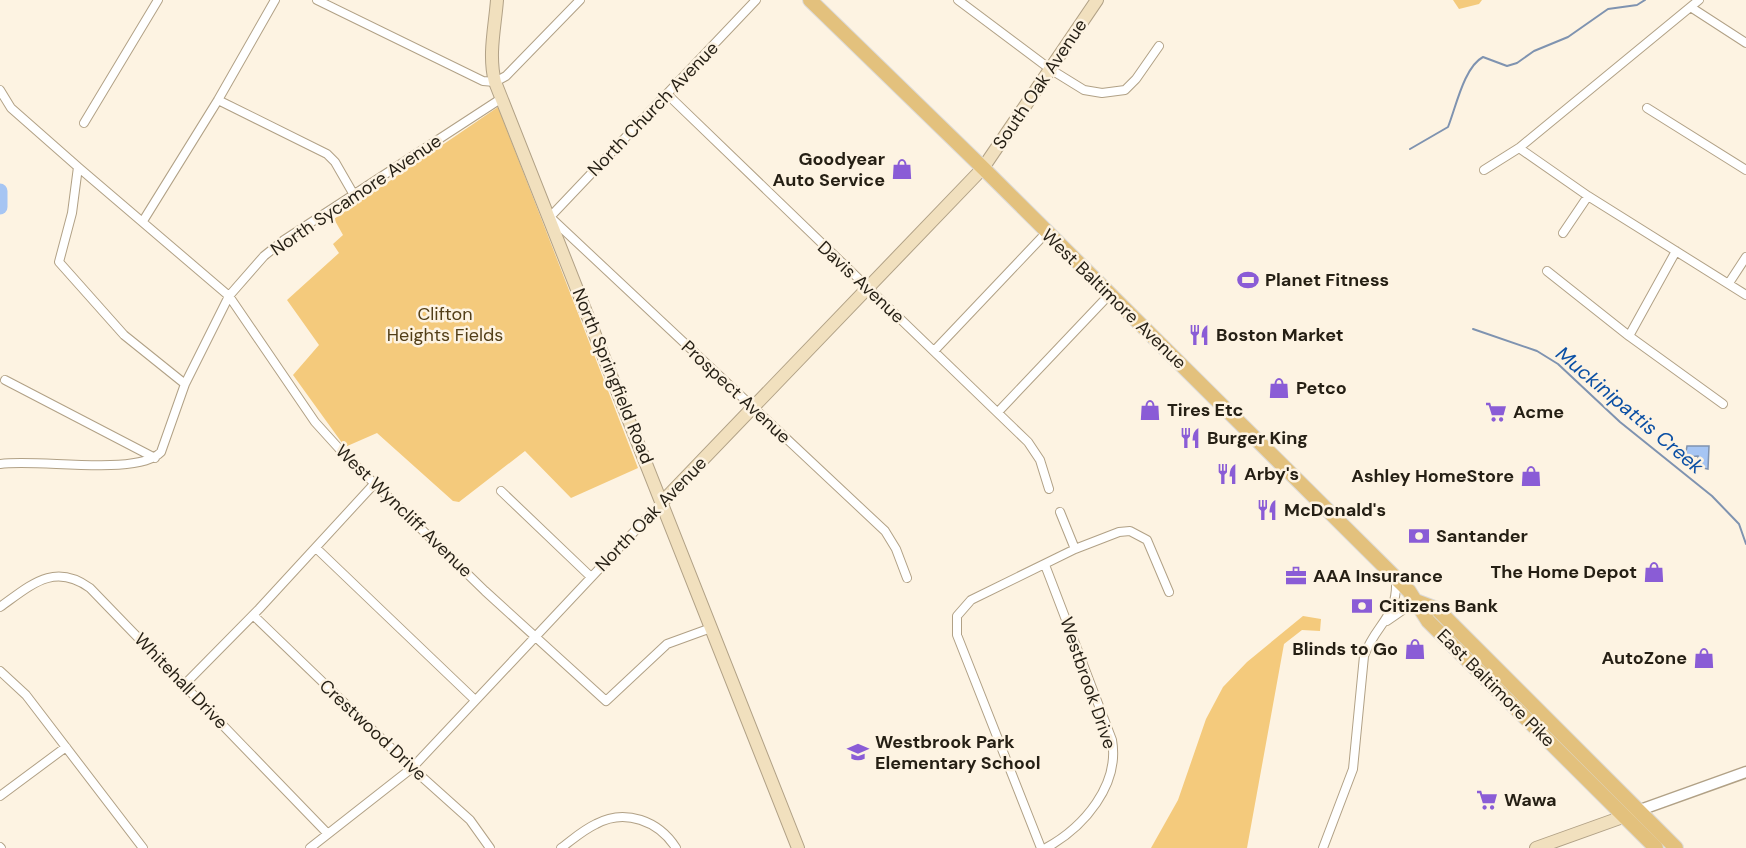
<svg xmlns="http://www.w3.org/2000/svg" width="1746" height="848" viewBox="0 0 1746 848" font-family="'DM Sans',sans-serif">
<rect width="100%" height="100%" fill="#fdf3e2"/>
<path fill="#f4ca7c" d="M1453 0H1482L1479 4 1459 9Z
M498 107 638 468 571 498 525 451 459 502 453 501 377 433 345 447 293 375 319 345 287 300 339 253 333 244 343 235 334 219Z
M1303 616 1321 619 1320 631 1302 630 1284 644 1247 848H1151L1178 800 1206 719 1223 687 1247 662Z"/>
<path fill="#a6c5f3" stroke="#7f93b0" stroke-width="1.5" d="M1687 446H1709L1708 469 1698 467V456L1685 457Z"/>
<g fill="none" stroke-linecap="round" stroke-linejoin="round">
<path stroke="#7f93b0" stroke-width="2" d="M1410 149 1448 127C1456 107 1464 67 1483 57L1507 66 1517 63 1534 51 1568 37 1608 9 1637 5 1645 0
M1473 329 1537 351 1558 364 1620 422 1712 496 1739 524 1746 544"/>
<path stroke="#a6c5f3" stroke-width="15" d="M0 191V207"/>
<defs>
<path id="minor" d="M317 0 483 81 495 82 506 76 580 0
M756 0 550 217 885 531 896 549 907 578
M958 0 1050 69 1084 90 1102 93 1125 90 1136 79 1159 46
M1692 8 1746 43
M0 90 11 108 78 167 72 213 59 262 124 335 185 384
M668 95 1028 442 1040 460 1049 489
M218 100 327 154 335 162 354 195
M1647 108 1746 170
M84 123 158 0
M1519 148 1588 196 1746 295
M78 167 229 296 315 422 344 454 485 591 606 701 667 644 711 628
M1484 170 1519 148 1699 0
M143 221 218 100 275 0
M1563 233 1588 196
M1547 271 1629 336 1723 404
M1729 283 1746 257
M1629 336 1676 251
M934 351 1046 233
M5 380 155 458
M998 412 1110 294
M0 464C37 458 137 477 161 452L185 384 229 296 264 256 284 240 502 98
M501 491 591 577
M1060 512 1075 549
M316 548 475 700
M1045 565 1112 740C1120 785 1084 827 1046 848
M0 607C31 585 54 562 90 588L327 833
M253 615 412 768 470 820 490 848
M1387 621 1416 601
M0 671 26 695 143 848
M184 685 259 609 375 483
M0 796 66 747
M0 847 1 848
M310 848 412 768 663 501
M561 848C572 840 583 830 596 824 625 808 659 821 676 848
M1041 848 957 635V616L971 600 1075 549 1119 532 1130 531 1147 540 1169 592
M1323 848 1353 769 1364 656C1376 623 1398 618 1396 579"/>
<path id="tertiary" d="M1640 810 1746 772"/>
<path id="secondary" d="M497 0C495 27 488 55 495 82L798 848
M663 501 983 168 1097 0
M1536 848 1631 814"/>
<path id="primary" d="M810 0 983 168 1409 591 1428 621 1656 848
M1416 601 1437 609 1676 848"/>
</defs>
<use href="#minor" stroke="#b1a186" stroke-width="10"/>
<use href="#tertiary" stroke="#b1a186" stroke-width="13"/>
<use href="#secondary" stroke="#b1a186" stroke-width="14"/>
<use href="#primary" stroke="#dcdbd9" stroke-width="16"/>
<use href="#minor" stroke="#fff" stroke-width="8"/>
<use href="#tertiary" stroke="#fff" stroke-width="10"/>
<use href="#secondary" stroke="#f1e0be" stroke-width="12"/>
<use href="#primary" stroke="#e3c17d" stroke-width="14"/>
</g>
<defs>
<symbol id="shop-bare" viewBox="-9 -9 18 18"><path d="M-5-2.5h2.3a2.7 3.5 0 0 1 5.4 0H5L5.5 6h-11ZM-1.5-2.5h3a1.5 2.3 0 0 0-3 0Z" fill="#8a5cd6" stroke="#fdf3e2" stroke-width="2.5" paint-order="stroke"/></symbol>
<symbol id="stadium-bare" viewBox="-9 -9 18 18"><path d="M0-5a6.5 5 0 1 0 0 10a6.5 5 0 1 0 0-10ZM-3.5-1.8h7v3.6h-7Z" fill="#8a5cd6" stroke="#fdf3e2" stroke-width="2.5" paint-order="stroke"/></symbol>
<symbol id="restaurant-bare" viewBox="-9 -9 18 18"><path d="M-5-6h1v4h1v-4h1v4h1v-4h1v5L-1.5 .5V6h-2V.5L-5-1ZM5-6V6H3V1.5H1.5Q1.5-4 5-6Z" fill="#8a5cd6" stroke="#fdf3e2" stroke-width="2.5" paint-order="stroke"/></symbol>
<symbol id="supermarket-bare" viewBox="-9 -9 18 18"><path d="M-6-5.5h2.5l.6 2H6L4.5 2H-2.5L-4.4-4H-6ZM-1.5 3.2a1.3 1.3 0 1 0 .1 0ZM3 3.2a1.3 1.3 0 1 0 .1 0Z" fill="#8a5cd6" stroke="#fdf3e2" stroke-width="2.5" paint-order="stroke"/></symbol>
<symbol id="bank-bare" viewBox="-9 -9 18 18"><path d="M-6-4H6V4H-6ZM0-2.3a2.3 2.3 0 1 0 0 4.6a2.3 2.3 0 1 0 0-4.6Z" fill="#8a5cd6" stroke="#fdf3e2" stroke-width="2.5" paint-order="stroke"/></symbol>
<symbol id="office-bare" viewBox="-9 -9 18 18"><path d="M-6-3h4V-5.5h4V-3h4V5H-6ZM-1-4.5V-3h2v-1.5ZM-6 0V1H6V0Z" fill="#8a5cd6" stroke="#fdf3e2" stroke-width="2.5" paint-order="stroke"/></symbol>
<symbol id="school-bare" viewBox="-9 -9 18 18"><path d="M0-5L7-2L0 1L-7-2ZM-4 1L0 2.5L4 1V4Q0 6-4 4Z" fill="#8a5cd6" stroke="#fdf3e2" stroke-width="2.5" paint-order="stroke"/></symbol>
</defs>
<g fill-rule="evenodd">
<use href="#shop-bare" x="887" y="154" width="30" height="30"/>
<use href="#stadium-bare" x="1233" y="265" width="30" height="30"/>
<use href="#restaurant-bare" x="1184" y="320" width="30" height="30"/>
<use href="#shop-bare" x="1264" y="373" width="30" height="30"/>
<use href="#shop-bare" x="1135" y="395" width="30" height="30"/>
<use href="#supermarket-bare" x="1481" y="397" width="30" height="30"/>
<use href="#restaurant-bare" x="1175" y="423" width="30" height="30"/>
<use href="#restaurant-bare" x="1212" y="459" width="30" height="30"/>
<use href="#shop-bare" x="1516" y="461" width="30" height="30"/>
<use href="#restaurant-bare" x="1252" y="495" width="30" height="30"/>
<use href="#bank-bare" x="1404" y="521" width="30" height="30"/>
<use href="#shop-bare" x="1639" y="557" width="30" height="30"/>
<use href="#office-bare" x="1281" y="561" width="30" height="30"/>
<use href="#bank-bare" x="1347" y="591" width="30" height="30"/>
<use href="#shop-bare" x="1400" y="634" width="30" height="30"/>
<use href="#shop-bare" x="1689" y="643" width="30" height="30"/>
<use href="#school-bare" x="843" y="737" width="30" height="30"/>
<use href="#supermarket-bare" x="1472" y="785" width="30" height="30"/>
</g>
<g text-anchor="middle" dominant-baseline="central" stroke-width="5" stroke-linejoin="round" paint-order="stroke">
<g font-size="18" fill="#251f14" stroke="#fdf3e2">
<text transform="translate(1040 84) rotate(-56)">South Oak Avenue</text>
<text transform="translate(653 109) rotate(-46)">North Church Avenue</text>
<text transform="translate(356 195) rotate(-34)">North Sycamore Avenue</text>
<text transform="translate(861 282) rotate(43)">Davis Avenue</text>
<text transform="translate(1114 299) rotate(44)">West Baltimore Avenue</text>
<text transform="translate(613 376) rotate(68)">North Springfield Road</text>
<text transform="translate(736 392) rotate(43)">Prospect Avenue</text>
<text transform="translate(404 511) rotate(44)">West Wyncliff Avenue</text>
<text transform="translate(651 514) rotate(-46)">North Oak Avenue</text>
<text transform="translate(181 681) rotate(46)">Whitehall Drive</text>
<text transform="translate(1088 683) rotate(71)">Westbrook Drive</text>
<text transform="translate(1496 688) rotate(45)">East Baltimore Pike</text>
<text transform="translate(373 730) rotate(43)">Crestwood Drive</text>
</g>
<g font-size="18" font-weight="bold" fill="#251f14" stroke="#fdf3e2" text-anchor="start">
<text x="885" y="159" text-anchor="end">Goodyear<tspan x="885" dy="21">Auto Service</tspan></text>
<text x="1265" y="280">Planet Fitness</text>
<text x="1216" y="335">Boston Market</text>
<text x="1296" y="388">Petco</text>
<text x="1167" y="410">Tires Etc</text>
<text x="1513" y="412">Acme</text>
<text x="1207" y="438">Burger King</text>
<text x="1244" y="474">Arby's</text>
<text x="1514" y="476" text-anchor="end">Ashley HomeStore</text>
<text x="1284" y="510">McDonald's</text>
<text x="1436" y="536">Santander</text>
<text x="1637" y="572" text-anchor="end">The Home Depot</text>
<text x="1313" y="576">AAA Insurance</text>
<text x="1379" y="606">Citizens Bank</text>
<text x="1398" y="649" text-anchor="end">Blinds to Go</text>
<text x="1687" y="658" text-anchor="end">AutoZone</text>
<text x="875" y="742">Westbrook Park<tspan x="875" dy="21">Elementary School</tspan></text>
<text x="1504" y="800">Wawa</text>
</g>
<g font-size="18" fill="#523e17" stroke="#fdf3e2">
<text x="445" y="314">Clifton<tspan x="445" dy="21">Heights Fields</tspan></text>
</g>
<g font-size="20" font-style="italic" fill="#0a4fa4" stroke="#fdf3e2">
<text transform="translate(1630 410) rotate(40)">Muckinipattis Creek</text>
</g>
</g>
</svg>
